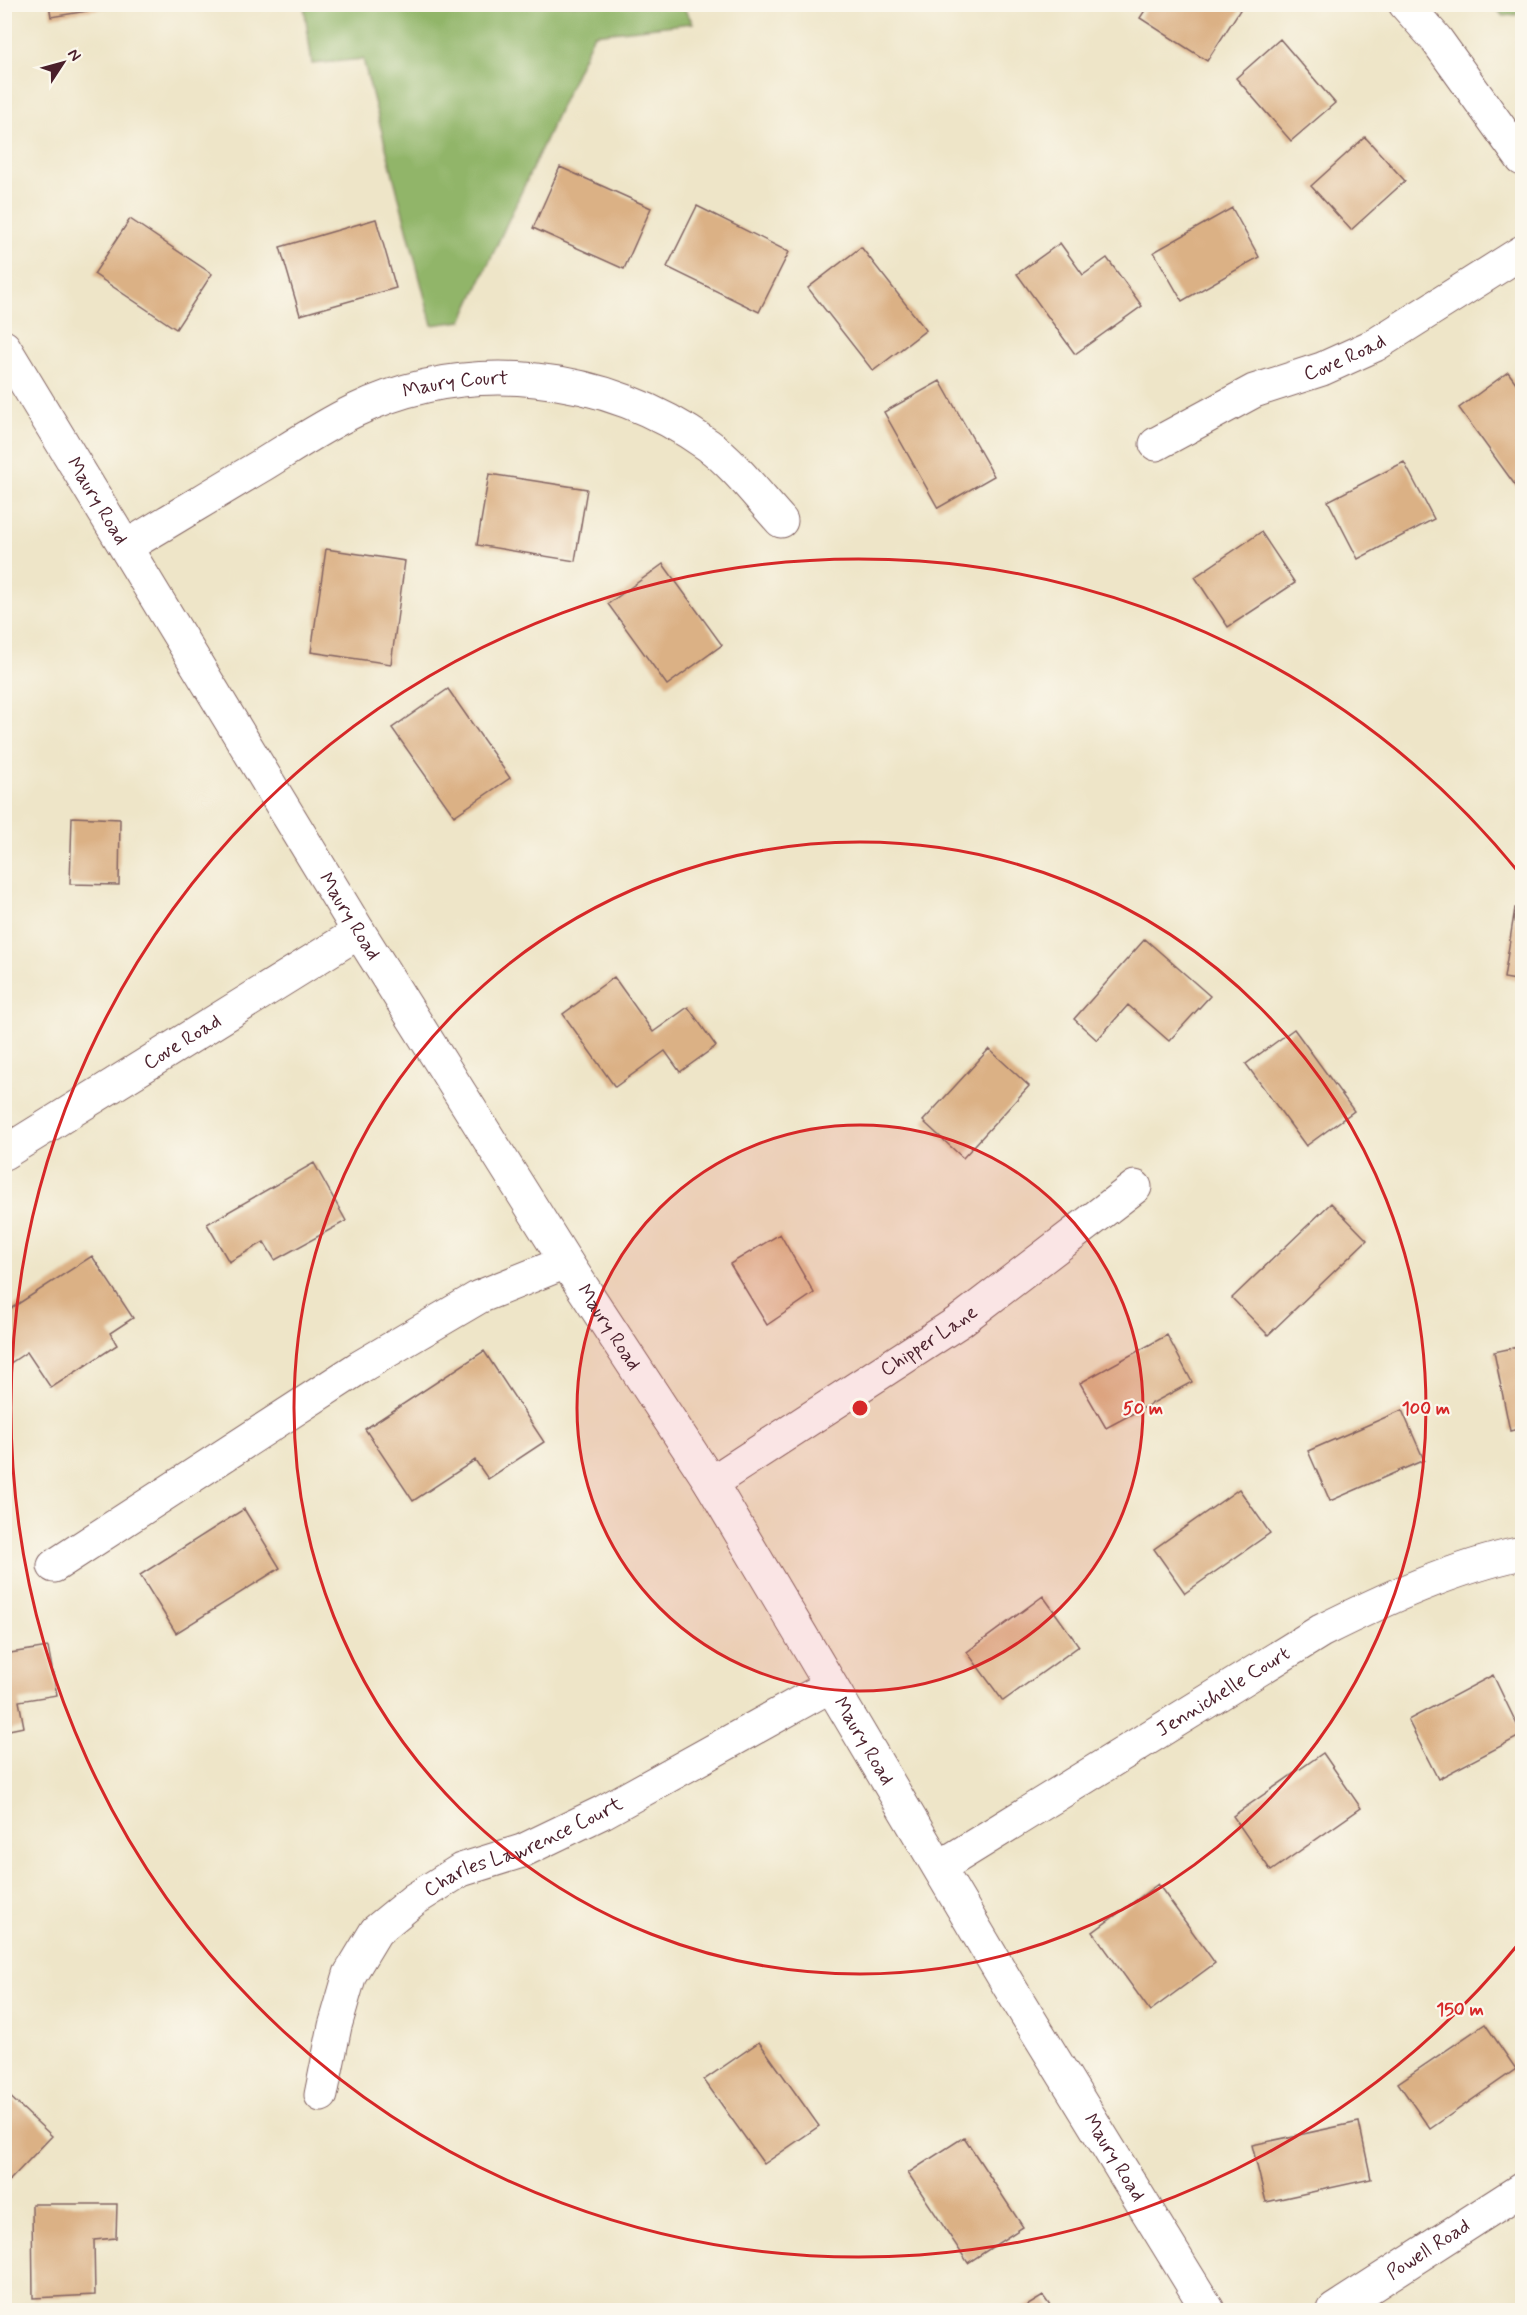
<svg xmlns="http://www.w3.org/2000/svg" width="1527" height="2315" viewBox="0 0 1527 2315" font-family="Mynerve,sans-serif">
<rect width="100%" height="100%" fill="#fbf7ec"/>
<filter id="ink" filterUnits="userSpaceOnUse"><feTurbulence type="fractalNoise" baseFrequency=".0167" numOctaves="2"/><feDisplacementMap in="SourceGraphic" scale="12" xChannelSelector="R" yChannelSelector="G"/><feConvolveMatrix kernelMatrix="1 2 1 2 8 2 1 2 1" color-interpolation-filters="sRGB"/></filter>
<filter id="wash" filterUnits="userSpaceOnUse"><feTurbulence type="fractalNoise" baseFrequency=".008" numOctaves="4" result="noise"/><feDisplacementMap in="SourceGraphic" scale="24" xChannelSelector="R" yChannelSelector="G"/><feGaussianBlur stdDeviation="1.35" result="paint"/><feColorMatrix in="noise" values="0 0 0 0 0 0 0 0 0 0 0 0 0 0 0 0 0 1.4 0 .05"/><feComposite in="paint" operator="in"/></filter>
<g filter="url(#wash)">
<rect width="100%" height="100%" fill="#eee5c8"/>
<path fill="#91b569" stroke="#6e6a4a" stroke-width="1.5" d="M304 5H682L693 23 594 34 462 321 432 325 363 59 312 64Z
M1493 5H1522V14L1503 16Z"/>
<g id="blocks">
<path fill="#dbb185" d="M49 4H117V6L51 17Z
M1149 4H1232L1240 10 1207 61 1140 18Z
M1280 39 1335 103 1291 141 1236 78Z
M1365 137 1405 181 1351 230 1311 186Z
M560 167 651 208 624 269 533 228Z
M697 206 789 252 759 312 667 267Z
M1232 208 1259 257 1182 301 1154 252Z
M130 219 212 274 176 329 94 274Z
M376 219 396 288 300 315 280 247Z
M1060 243 1083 275 1107 258 1142 306 1075 354 1017 274Z
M861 247 926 330 873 371 808 288Z
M1508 372 1522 391V485L1518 489 1459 408Z
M940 381 994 476 938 508 884 412Z
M1404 462 1434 519 1358 559 1328 501Z
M489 474 587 489 575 561 477 545Z
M1261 532 1295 583 1228 627 1195 577Z
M326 549 405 561 391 664 311 652Z
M663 564 722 645 667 685 608 604Z
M448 689 510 778 454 816 392 728Z
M72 817 120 819 119 885 70 884Z
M1515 908 1522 910V981L1504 978Z
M1145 939 1210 996 1169 1041 1128 1005 1097 1040 1074 1019Z
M614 977 653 1032 688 1007 716 1046 680 1072 665 1051 615 1087 563 1014Z
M1294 1029 1354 1111 1306 1146 1246 1064Z
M989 1049 1029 1086 963 1158 923 1121Z
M314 1163 346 1221 275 1260 264 1242 229 1262 207 1224Z
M1331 1203 1367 1240 1268 1335 1232 1298Z
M780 1234 814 1293 767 1325 730 1264Z
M92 1256 133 1318 110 1333 117 1345 51 1388 27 1352 9 1364 4 1357V1313Z
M1167 1335 1192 1382 1106 1428 1080 1383Z
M1522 1346V1428L1510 1431 1494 1352Z
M484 1351 544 1442 488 1479 475 1460 413 1501 365 1429Z
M1402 1410 1424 1460 1330 1501 1308 1451Z
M1239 1489 1270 1533 1185 1593 1154 1549Z
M244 1509 280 1568 176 1633 140 1575Z
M1043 1596 1079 1646 1003 1701 967 1652Z
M48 1647 57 1695 19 1701 24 1727 4 1731V1654Z
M1493 1675 1522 1735 1438 1779 1408 1720Z
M1323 1753 1361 1808 1271 1871 1233 1816Z
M1158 1884 1215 1963 1150 2011 1093 1932Z
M1485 2024 1516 2069 1430 2129 1398 2083Z
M759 2042 819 2126 764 2164 704 2080Z
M4 2091 52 2136 9 2181 4 2177Z
M1359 2122 1371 2179 1266 2202 1252 2145Z
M964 2137 1023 2227 968 2263 908 2173Z
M32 2204H117L116 2238 94 2240 95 2295 33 2298Z
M1043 2296 1053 2310H1020Z"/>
</g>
</g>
<g filter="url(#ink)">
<use href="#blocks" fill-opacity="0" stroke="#836462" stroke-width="1.5"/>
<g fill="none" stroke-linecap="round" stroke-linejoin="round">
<defs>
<g id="minor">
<path d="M1405 4 1436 39 1522 159"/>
<path id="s1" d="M4 347 359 932 566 1262 711 1483 1009 1986 1208 2310"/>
<path id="s2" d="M1156 444 1254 391 1322 369 1375 345 1522 252"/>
<path id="s3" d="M127 546C173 519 218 491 264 464 293 446 323 426 354 411 469 356 606 372 708 445 734 464 759 497 781 521"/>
<path id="s4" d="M4 1153 359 932"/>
<path id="s5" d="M711 1483 960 1321 1135 1187"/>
<path d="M54 1566 360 1367 479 1297 566 1262"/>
<path id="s6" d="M940 1867 1321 1631C1385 1599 1452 1568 1522 1553"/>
<path id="s7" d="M321 2095 335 2026 350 1974 376 1931 415 1899 461 1870 522 1851 603 1812 830 1686"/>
<path id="s8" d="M1334 2310 1522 2189"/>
</g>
</defs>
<use href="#minor" stroke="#836462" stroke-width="35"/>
<use href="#minor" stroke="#fff" stroke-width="33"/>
</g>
</g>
<circle cx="860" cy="1408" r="283" fill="#d62828" fill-opacity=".12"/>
<g fill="none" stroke="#d62828" stroke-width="3">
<circle cx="860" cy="1408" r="283"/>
<circle cx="860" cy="1408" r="566"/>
<path d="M1520 1942A849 849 0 1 1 1520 874"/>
</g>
<g text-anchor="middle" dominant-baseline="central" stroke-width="4.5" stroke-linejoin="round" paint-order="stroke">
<g font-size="20" fill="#4a1f2b" stroke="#fbf7ec">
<text stroke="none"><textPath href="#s2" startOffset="208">Cove Road</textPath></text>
<text stroke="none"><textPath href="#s3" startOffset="370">Maury Court</textPath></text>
<text stroke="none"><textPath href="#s1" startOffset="180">Maury Road</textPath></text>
<text stroke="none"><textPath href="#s1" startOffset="666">Maury Road</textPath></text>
<text stroke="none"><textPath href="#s4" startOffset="210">Cove Road</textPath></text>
<text stroke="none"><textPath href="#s1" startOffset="1152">Maury Road</textPath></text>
<text stroke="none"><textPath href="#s5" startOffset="260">Chipper Lane</textPath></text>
<text stroke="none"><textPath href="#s6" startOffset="333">Jennichelle Court</textPath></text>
<text stroke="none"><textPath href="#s1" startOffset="1638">Maury Road</textPath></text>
<text stroke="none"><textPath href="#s7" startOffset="346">Charles Lawrence Court</textPath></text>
<text stroke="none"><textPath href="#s1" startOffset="2124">Maury Road</textPath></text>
<text stroke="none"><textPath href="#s8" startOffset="112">Powell Road</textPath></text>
</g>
</g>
<circle cx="860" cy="1408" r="9" fill="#d62828" stroke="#fbf7ec" stroke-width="3"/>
<g font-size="18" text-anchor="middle" font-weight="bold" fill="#d62828" stroke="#fbf7ec" stroke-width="4.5" stroke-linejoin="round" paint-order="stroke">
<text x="1143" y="1414">50 m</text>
<text x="1426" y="1414">100 m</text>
<text x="1460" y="2015">150 m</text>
</g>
<rect width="1527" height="2315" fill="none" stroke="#fbf7ec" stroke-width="24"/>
<g transform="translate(63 63) rotate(54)" stroke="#fbf7ec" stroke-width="4.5" paint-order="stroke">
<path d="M0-4.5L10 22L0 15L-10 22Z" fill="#4a1f2b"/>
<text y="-9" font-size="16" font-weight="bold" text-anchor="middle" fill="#4a1f2b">N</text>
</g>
</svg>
